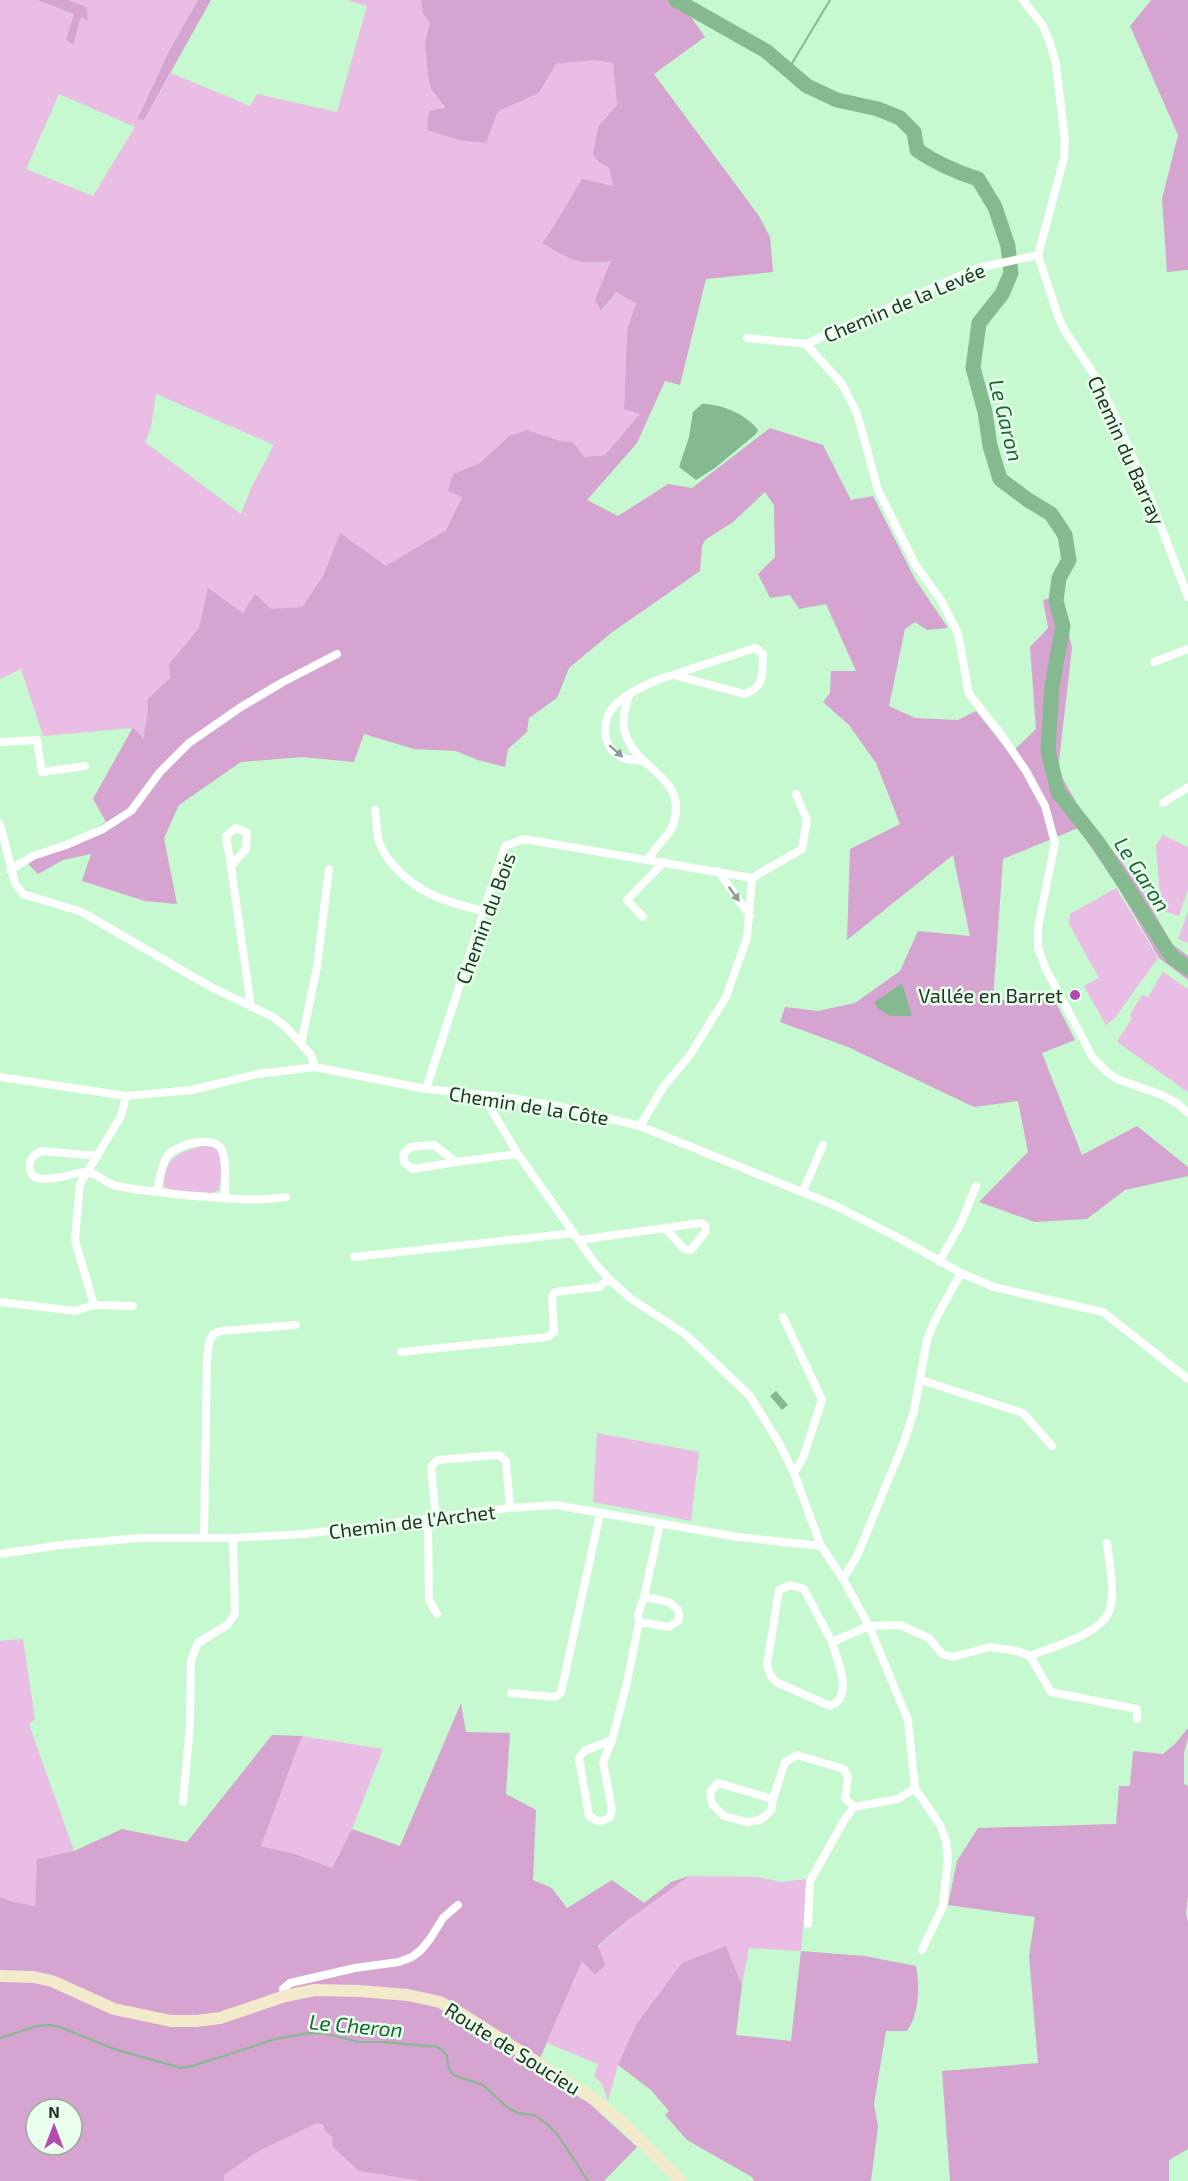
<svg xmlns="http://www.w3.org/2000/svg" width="1188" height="2181" viewBox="0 0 1188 2181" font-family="'Exo 2',sans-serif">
<rect width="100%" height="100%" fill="#c6f9cf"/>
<path fill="#e9bde4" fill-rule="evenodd" d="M0 0H37L74 14 66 39 73 44 81 17 88 20 87 7 68 0H198L169 51 137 118 144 120 171 73 250 106 257 94 337 112 367 6 347 0H421L423 14 430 22 425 42 486 143 498 110 539 93 556 64 595 60 613 63 617 105 599 127V162L609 168 613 186 554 226 542 243 595 263 612 261 595 298 602 311 616 292 636 303 627 330 624 409 641 413 605 455 584 457 573 442 561 441 527 430 509 436 480 463 453 474 462 497 446 530 386 567 340 533 323 576 302 607 243 613 208 589 199 628 169 664 171 678 147 700 148 710 143 740 133 728 43 736 21 669 0 679ZM59 94 135 127 93 196 26 169ZM156 394 274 445 252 486 241 514 145 442 151 427Z
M1163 835 1188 847V889L1179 916 1161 910 1156 845Z
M1116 888 1158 958 1114 1019 1106 1025 1084 986 1099 978 1069 924 1070 914Z
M1188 912V943L1178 939Z
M1163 972 1188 989V1092L1117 1042 1132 1018 1130 1015 1142 995 1148 997Z
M203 1146C208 1146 214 1146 217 1150 222 1157 222 1184 218 1191L212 1193 168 1190 164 1186C164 1157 179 1152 203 1146Z
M597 1433 699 1452 691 1521 593 1502Z
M23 1639 35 1719 29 1724 74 1851 37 1859 35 1906 14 1902 0 1897V1641Z
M302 1736 383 1749 352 1829 332 1868 295 1854 261 1846Z
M689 1876 757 1877 781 1882 807 1879 801 1951 749 1948 742 1985 726 1946 618 2065 608 2101 602 2084 594 2076 598 2064 547 2043 582 1960 595 1975 604 1965 598 1947C625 1919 658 1900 689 1876Z
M317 2123 323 2125 324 2130 332 2137 333 2147 359 2171 420 2181H224V2175L259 2151Z"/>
<path fill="#d5a4d0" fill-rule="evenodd" d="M37 0H68L87 7 88 21 81 17 73 45 66 39 74 14Z
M198 0H211L144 120 137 119 169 51Z
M421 0H679L705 37 654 74 759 216 770 237 773 272 706 279 680 385 665 381 637 443 587 500 618 516 668 484 692 488 770 428 823 445 851 500 873 496 915 579 948 628 927 630 915 622 905 629 889 706 915 718 958 720 976 711 1010 754 1036 729 1030 647 1048 628 1043 600 1060 595 1072 648 1058 770 1081 811 1135 879 1172 944 1188 956V980L1159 958 1118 887 1078 828 1003 859 993 1000 1054 999 1075 1040 1042 1053 1082 1155 1137 1126 1188 1167V1176L1125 1190 1087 1219 1035 1222 979 1202 1028 1152 1018 1101 974 1107 848 1047 780 1022 785 1007 818 1011 855 1003 900 971 918 931 970 936 953 855 847 940 850 849 900 824 876 763 849 725 823 702 830 693 831 671H856L826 604 799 609 790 595 770 598 758 574 775 557 774 505 765 492 733 522 705 540 702 546 700 571 611 633 569 668 557 698 529 718 527 732 508 749 505 767 478 760 456 751 414 749 364 734 354 762 302 757 241 762 179 805 164 838 177 904 145 901 82 881 91 854 63 860 38 874 22 858 75 839 106 822 93 799 133 727 143 739 148 710 147 700 170 678 169 664 199 628 208 588 243 613 255 594 271 609 302 607 323 576 340 533 386 566 446 530 462 497 448 491 453 474 480 463 509 436 527 430 561 441 573 442 584 457 605 455 640 414 624 409 627 330 636 303 616 292 601 311 595 299 611 261C579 266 569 259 542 243L554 226 582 179 613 186 609 168 599 162 593 155 598 127 617 105 613 63 595 60 556 64 539 93 498 111 486 143 459 140 427 130 429 111 446 108 431 89 428 76 425 42 430 22 423 14Z
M1151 0H1188V270L1167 272 1162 199 1178 135 1130 26Z
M461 1703 466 1732 510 1733 506 1794 536 1810 533 1880 552 1888 567 1908 612 1880 644 1903 671 1882 689 1876C658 1900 625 1919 598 1946L605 1965 595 1975 582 1961 535 2070 590 2104 637 2147 604 2181H420L359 2171 333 2147 332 2137 324 2130 323 2125 317 2123 259 2151 224 2175V2181H0V1897L14 1902 35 1906 37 1859 74 1851 122 1829 187 1842 272 1735 302 1736 261 1846 295 1854 332 1868 352 1829 400 1846ZM36 2109H72V2145H36Z
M1188 1728V1738L1184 1753V1784L1188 1786V1895L1186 1914 1188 1922V2149L1169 2160V2181H950L942 2071 1038 2063 1029 1956 1035 1917 948 1905 957 1861 978 1828 1116 1824 1119 1786H1130L1133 1751 1163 1754 1175 1744Z
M726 1946 742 1985 736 2035 791 2041 801 1951 865 1956 916 1966C920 1986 919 2015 907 2031H886L874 2104 878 2127 871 2181H754L752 2177 687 2140 665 2115 669 2111 651 2090 618 2065 636 2025 682 1963Z"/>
<path fill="#85b98f" d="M702 404C722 404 746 414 758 430L756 434 715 468 696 480 679 467 689 437 693 412Z
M902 983 912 1016H890L879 1009 874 1003Z
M776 1391 788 1405 782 1410 770 1396Z"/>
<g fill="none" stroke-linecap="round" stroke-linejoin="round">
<path stroke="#85b98f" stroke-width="2" d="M788 70 830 0
M0 2038 37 2026 50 2025 60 2027 114 2049 181 2068 192 2066 276 2039 309 2033 327 2034 359 2042H384L438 2047 447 2055 448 2066 453 2075 483 2085 508 2108 518 2113 534 2115 547 2124 557 2134 588 2181"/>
<path stroke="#85b98f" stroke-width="15" d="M676 0 766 51 807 86 837 100 878 109 900 118 914 132 917 150C936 163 956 172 978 179L995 207 1008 246 1011 273 1002 294 979 323 973 368 985 412 990 446 1000 479 1028 500 1051 514 1065 535 1069 560 1059 578 1056 601 1063 626 1052 686 1048 750 1058 792 1099 844 1172 957 1188 968"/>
<path stroke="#fff" stroke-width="8" d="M1023 0 1043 26 1050 43 1056 64 1065 141 1064 158 1038 255 1058 316 1063 328 1101 385 1145 485 1188 597
M747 338 806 344 978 268 1038 255
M806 344 842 384 857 413 878 490 915 564 942 602 958 633 969 694 1000 733 1026 771 1045 806 1055 843 1038 927V948L1046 969 1093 1058 1108 1073 1117 1079 1162 1095 1178 1104 1188 1113
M1154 662 1188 649
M629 695C626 707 621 719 625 732 635 771 690 776 673 825 668 838 655 846 649 859
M0 742 37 740 42 772 85 766
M642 761C636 760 629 760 624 758 601 750 600 720 616 704 628 693 645 685 660 679L755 648 763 654C762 673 766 687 744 694L674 675
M1163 803 1188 787
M375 810C377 820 376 832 379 842 382 850 388 859 394 866 420 895 447 902 483 911
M0 824 15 883 23 894 82 912 209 986 273 1017 286 1027 311 1055 315 1067
M231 866 226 836 236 828 247 833 246 849 231 866 251 1007
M10 870 33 856 66 845 103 829 131 811 160 772 189 743 241 707 283 682 337 654
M718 871 750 916
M752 878 802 849 807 820 796 794
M643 917 627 900 664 862
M301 1044 317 967 329 869
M0 1077 126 1096 192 1090 257 1074 315 1067 426 1089 504 1097 558 1106 640 1126 836 1206 897 1237 961 1273 994 1287 1103 1312 1188 1379
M426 1089 505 846 524 839 752 878 747 938 726 997 690 1055 664 1086 640 1126
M487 1096 492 1111 518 1154 594 1262 609 1279 630 1298 685 1334 750 1396 779 1443 794 1473 821 1546 843 1579 869 1626 908 1720 915 1788
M98 1156 42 1151C36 1154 31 1156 30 1163 25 1194 76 1170 88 1172 98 1174 106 1184 117 1186 142 1191 168 1193 194 1196 225 1198 256 1202 286 1197
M456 1162 413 1169 404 1162 403 1154 411 1147 434 1145 456 1162 518 1154
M803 1191 823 1145
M156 1192C159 1183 162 1164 167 1156 174 1145 212 1135 221 1148 227 1157 225 1187 225 1198
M579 1240 701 1223 705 1225 706 1231 691 1250 684 1249 665 1228
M354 1257 574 1233
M939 1262 961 1223 976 1186
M0 1302 75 1311 94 1305 133 1306
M94 1305 75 1240 80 1184 121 1116 126 1096
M783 1317 822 1400 803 1458 794 1473
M401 1352 548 1337 554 1332 552 1297 555 1292 599 1287 609 1279
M921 1380 1023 1413 1052 1446
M436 1518 431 1467 437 1460 499 1455 506 1461 510 1508
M428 1519 429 1600 437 1614
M204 1537 207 1359C209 1347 207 1334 221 1331L296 1325
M0 1554 61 1545 139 1538H233L304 1534 510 1508 556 1505 738 1537 821 1546
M843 1579 857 1556 904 1442 914 1411 927 1340 935 1320 961 1273
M639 1622 669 1627 679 1620C682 1600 658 1600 644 1597
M832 1642C837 1661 855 1696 830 1706L776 1682 771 1676 767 1665 779 1590 791 1585 804 1589 832 1642 869 1626 900 1625 929 1638 942 1654 953 1657 990 1647 1017 1651 1030 1656 1051 1692 1137 1709V1719
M1030 1656C1052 1647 1099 1635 1109 1612 1116 1594 1109 1562 1107 1543
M511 1693 555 1697 561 1693 600 1513
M612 1740 603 1762 612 1809 610 1817C601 1823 597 1822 589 1816L579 1758 584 1751 612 1740 626 1687 639 1622 638 1615 644 1597 660 1524
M915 1788 940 1825 946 1840 948 1857 943 1906 922 1950
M773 1799 771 1811 760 1820 746 1822 724 1816 712 1804 710 1792 718 1783 773 1799 785 1762 797 1755 844 1769 848 1778 845 1798 854 1807
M183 1802 190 1725 191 1660 198 1643 227 1625 235 1614 233 1538
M808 1924 810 1881 845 1819 854 1807 898 1799 915 1788
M285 1996 283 1989 290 1983 355 1968 399 1962 412 1957 421 1950 430 1939 443 1918 458 1905"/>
<path stroke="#f3e9cb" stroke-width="12" d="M0 1976 34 1977 52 1981 114 2009 171 2021H196L220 2018 285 1996 315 1990 359 1991 408 1995 440 2002 465 2016 593 2098 624 2124 681 2181"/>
</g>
<defs><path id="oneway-solid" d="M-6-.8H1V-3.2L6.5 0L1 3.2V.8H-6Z" transform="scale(1.5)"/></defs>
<g fill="#909a92">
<use href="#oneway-solid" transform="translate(616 751) rotate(41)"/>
<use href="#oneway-solid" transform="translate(734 894) rotate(54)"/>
</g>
<circle fill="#b34aad" stroke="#e9feed" stroke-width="2" cx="1075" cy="995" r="6"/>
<g text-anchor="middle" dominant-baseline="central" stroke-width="5" stroke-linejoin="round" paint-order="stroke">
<g font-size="20" fill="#213625" stroke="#e9feed">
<text transform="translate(904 302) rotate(-23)">Chemin de la Levée</text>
<text transform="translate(1127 450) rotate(66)">Chemin du Barray</text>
<text transform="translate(485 918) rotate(-70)">Chemin du Bois</text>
<text transform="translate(529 1105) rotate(9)">Chemin de la Côte</text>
<text transform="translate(412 1521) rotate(-7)">Chemin de l'Archet</text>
<text transform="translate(513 2048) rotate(32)">Route de Soucieu</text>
</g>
<g font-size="20" fill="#213625" stroke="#e9feed" text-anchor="end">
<text x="1063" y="995">Vallée en Barret</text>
</g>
<g font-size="21" font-style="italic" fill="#196833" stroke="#e9feed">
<text transform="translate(1007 420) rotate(76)">Le Garon</text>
<text transform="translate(1143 874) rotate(57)">Le Garon</text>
<text transform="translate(356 2025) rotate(5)">Le Cheron</text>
</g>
</g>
<g transform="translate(54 2127)"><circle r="28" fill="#e9feed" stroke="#99ae9d" stroke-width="1.5"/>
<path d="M0-4.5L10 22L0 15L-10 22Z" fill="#b34aad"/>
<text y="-9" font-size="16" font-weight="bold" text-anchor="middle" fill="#213625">N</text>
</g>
</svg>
